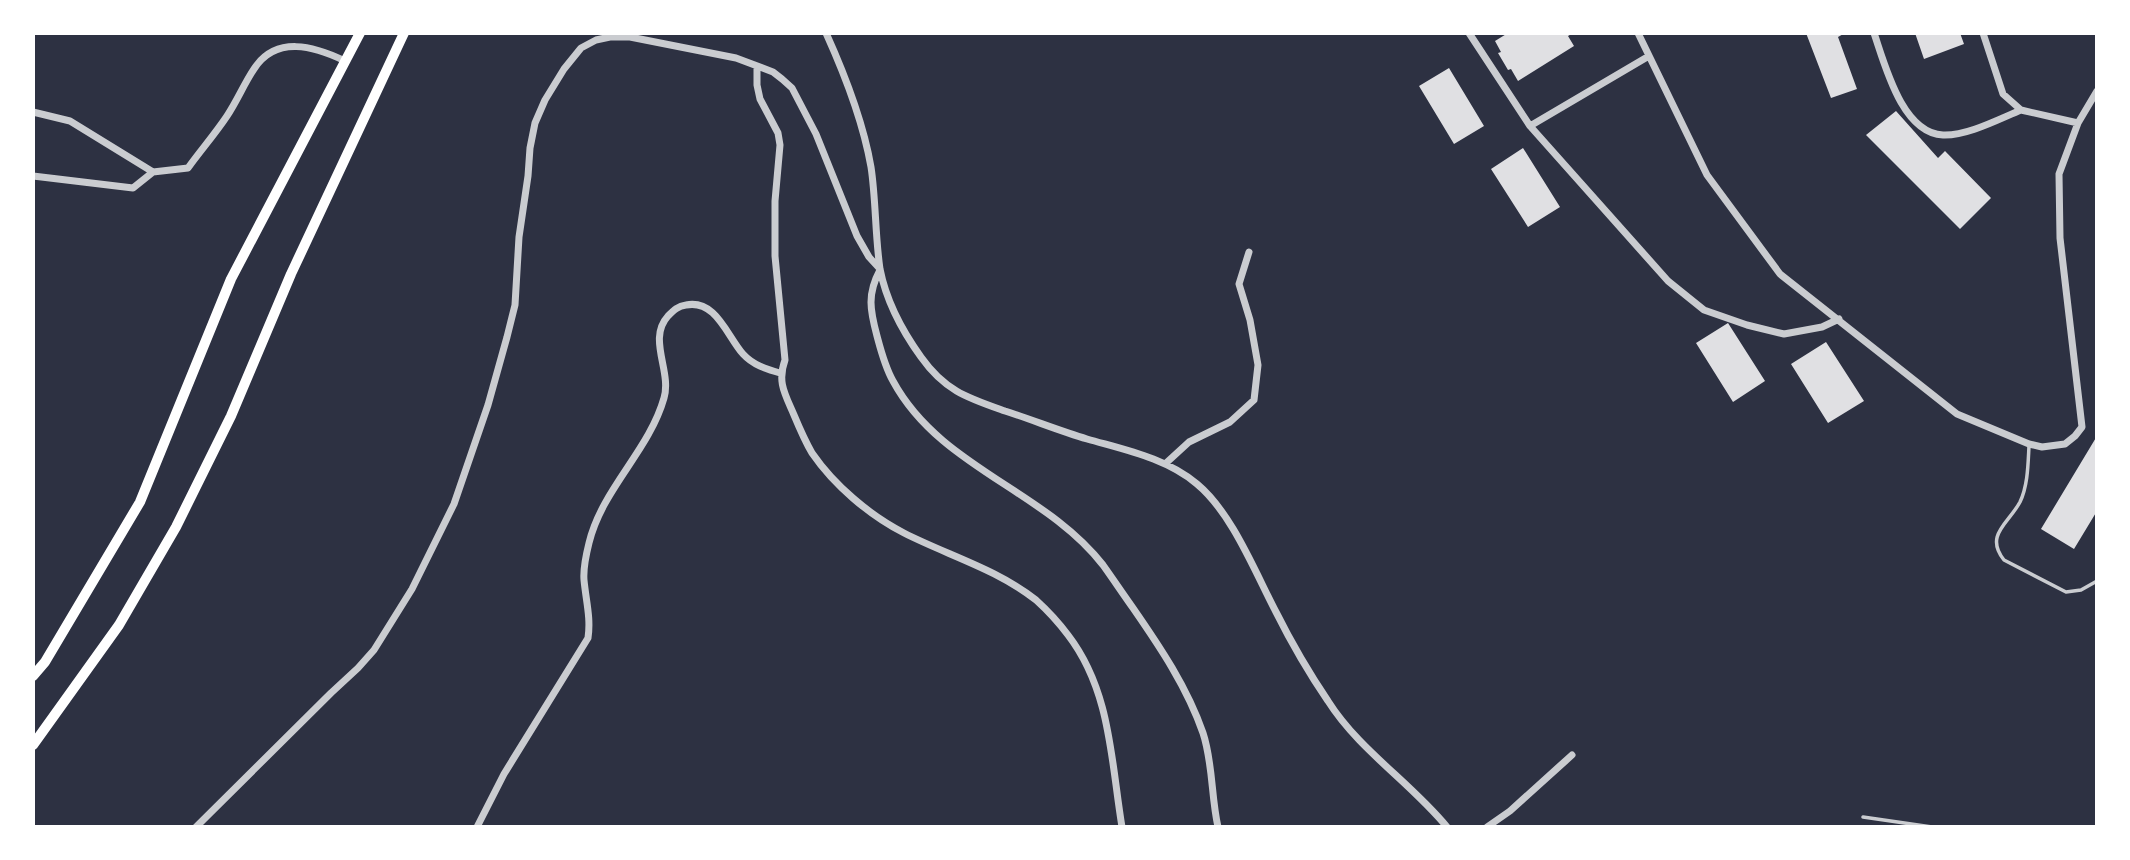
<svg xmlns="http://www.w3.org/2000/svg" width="2130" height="860" viewBox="0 0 2130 860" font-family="Jost,sans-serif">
<rect width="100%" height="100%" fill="#2d3142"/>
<path fill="#e0e0e3" d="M1508 33H1573L1568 36 1574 46 1518 81 1511 69 1508 70 1498 53 1501 52 1495 41Z
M1806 33H1845L1838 37 1857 89 1831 98Z
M1915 33H1960L1964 44 1924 59Z
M1449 68 1484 126 1454 144 1419 86Z
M1896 111 1938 158 1945 151 1991 198 1960 229 1866 135Z
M1523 148 1560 207 1528 227 1491 169Z
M1728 323 1765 381 1733 402 1696 343Z
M1826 342 1864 401 1828 423 1791 364Z
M2097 436V511L2074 549 2041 529Z"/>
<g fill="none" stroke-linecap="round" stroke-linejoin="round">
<path stroke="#caccd0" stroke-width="3.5" d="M2029 446C2028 464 2028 485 2020 502 2009 523 1984 535 2004 560L2066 592 2081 590 2097 581
M1863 817 1932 827"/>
<path stroke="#caccd0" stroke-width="7" d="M826 33C845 75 863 121 871 167 876 200 875 235 880 269 886 300 903 332 921 357 945 391 968 398 1005 411 1033 420 1060 431 1087 439 1125 450 1166 458 1197 484 1232 513 1255 572 1276 612 1291 642 1309 673 1328 701 1359 750 1410 782 1447 827
M1469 33 1530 126 1668 281 1704 310 1747 325 1784 334 1822 327 1839 319
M1638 33 1707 175 1780 274 1957 414 2029 444 2042 447 2065 444 2075 436 2082 427 2060 238 2059 174 2078 123 2097 91
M1874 33C1885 65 1902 133 1943 135 1967 136 1999 119 2021 110
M1983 33 2003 94 2021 110 2078 123
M757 67V85L760 99 778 133 780 145 775 201V256L785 360C777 382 785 394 794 415 799 427 805 441 812 453 834 485 869 515 904 533 947 555 997 569 1036 600 1047 610 1059 623 1068 635 1111 691 1111 761 1122 827
M33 112 70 121 153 172
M1530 126 1649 56
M33 176 133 188 153 172 188 168C201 150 215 134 227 116 237 101 244 84 254 69 276 35 314 46 345 61
M880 270C867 294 870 310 877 336 881 351 885 367 893 381 940 468 1045 490 1103 565 1113 579 1123 594 1133 608 1160 647 1187 687 1203 733 1213 763 1211 796 1218 827
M1165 464 1189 442 1230 422 1254 400 1258 365 1250 320 1239 284 1249 252
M196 827 331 693 358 668 374 650 412 589 454 504 488 405 507 337 515 305 519 237 528 176 530 148 535 123 545 100 564 69 581 48 596 40 610 37H630L736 58 773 72 782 79 792 88 816 134 857 236 869 257 880 269
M477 827 504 774 588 638C591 618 586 601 584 580 583 568 586 555 589 543 602 489 649 451 664 398 672 371 647 339 668 316 674 310 678 306 686 305 716 299 727 336 743 354 753 365 766 369 780 373
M1487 827 1510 811 1572 755"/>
<path stroke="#fff" stroke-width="10" d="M33 676 45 662 140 502 231 279 360 33
M33 745 119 625 176 527 231 416 291 274 404 33"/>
</g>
<rect width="2130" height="860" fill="none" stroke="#ffffff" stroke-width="70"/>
</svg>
